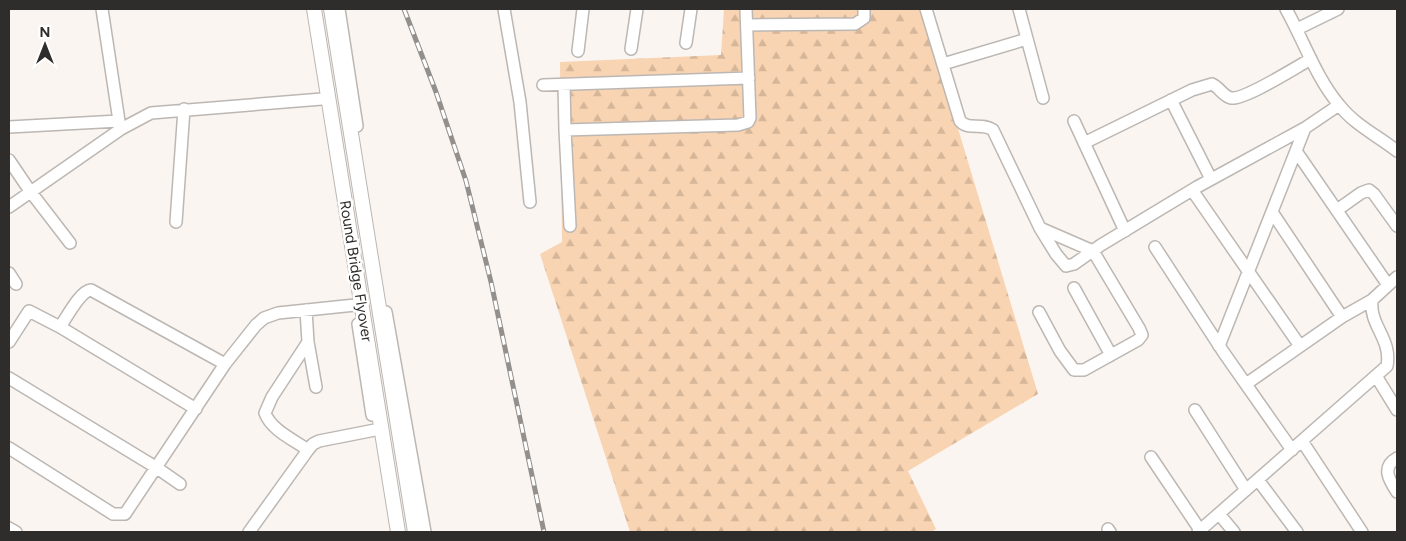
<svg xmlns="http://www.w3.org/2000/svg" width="1406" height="541" viewBox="0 0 1406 541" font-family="Figtree,sans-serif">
<defs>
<pattern id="forest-firs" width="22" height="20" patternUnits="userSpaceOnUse" patternTransform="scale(1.25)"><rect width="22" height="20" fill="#f9d4b2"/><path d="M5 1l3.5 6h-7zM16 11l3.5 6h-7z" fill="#d6b699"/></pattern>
</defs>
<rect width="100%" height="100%" fill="#faf5f0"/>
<path fill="url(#forest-firs)" d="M724 9H922L1038 394 908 471 936 529 931 532H630L540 254 562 242 560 62 721 55Z"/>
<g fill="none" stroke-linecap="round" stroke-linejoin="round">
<defs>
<path id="minor" d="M102 9 119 121
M339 9 357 126
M504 9 520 102 530 202
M926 9 960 121C969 131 982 122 993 130L1040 228 1056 254 1066 266 1074 264 1101 245 1197 187 1305 128 1339 105
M1019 9 1043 98
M1286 9C1304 41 1316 78 1340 106 1355 125 1378 136 1397 151
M747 25 855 24 864 18V9
M1297 29 1338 9
M686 43 691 9
M631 49 637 9
M578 51 583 9
M943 64 1027 39
M543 85 749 78
M564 85 565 130
M1171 100 1211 179
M1074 121 1125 231
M9 127 119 121 121 129
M1084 143 1192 90 1212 84C1219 87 1223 96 1231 98 1245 100 1296 67 1311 59
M1296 151 1388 285
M9 160 30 191 70 243
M1192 190 1300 346
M9 207 121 129 151 113 322 99
M1337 210 1361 193 1369 190 1374 194 1397 226
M1272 212 1342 317
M176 222 184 109
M570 226 565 130 738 125 748 122 750 118 746 9
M1155 247 1224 353 1292 450
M9 273 16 284
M1074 288 1111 355
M386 312 425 532
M1039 312 1060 351 1074 370H1084L1138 340 1142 335 1139 328 1093 251 1040 228
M358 324 372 415
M60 327C67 317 80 291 91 290L225 364
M9 342 29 311 60 327 196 409
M308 342 316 387
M1219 346 1305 128
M1376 376 1397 410
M9 378 157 468 180 484
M1246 384 1342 317 1372 300
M1195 410 1246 490
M1302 441 1362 532
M9 448 113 514H125L225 364 256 325 264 318 278 313 355 305
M308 450 313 444 319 441 375 430
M1151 457 1200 530
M1397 458C1381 467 1389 480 1397 492
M1258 480 1297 532
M1219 514 1234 532
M9 528 16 532
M1108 529 1110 532
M249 532 308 450C294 440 271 430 265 413L272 397 308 342 306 310
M1198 532 1387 366C1392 338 1369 326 1372 300L1397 277"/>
<path id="major" d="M314 9 398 532
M331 9 415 532"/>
</defs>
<use href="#minor" stroke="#bcb7b3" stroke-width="14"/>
<use href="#major" stroke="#bcb7b3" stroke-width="16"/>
<use href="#minor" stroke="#fff" stroke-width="11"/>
<use href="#major" stroke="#fff" stroke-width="14"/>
<defs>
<path id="rail" d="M404 9 436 92 466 181 491 282 544 532"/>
</defs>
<use href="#rail" stroke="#938f8c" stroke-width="5"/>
<use href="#rail" stroke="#fff" stroke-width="3" stroke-dasharray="9" stroke-linecap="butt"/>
</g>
<g text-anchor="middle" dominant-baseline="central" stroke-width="5" stroke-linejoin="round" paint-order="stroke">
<g font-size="15" fill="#2f2d2b" stroke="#fff">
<text transform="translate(356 271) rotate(81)">Round Bridge Flyover</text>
</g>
</g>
<rect width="1406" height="541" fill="none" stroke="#2f2d2b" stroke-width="20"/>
<g transform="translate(45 45)" stroke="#ffffff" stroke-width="4" paint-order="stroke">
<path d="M0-4L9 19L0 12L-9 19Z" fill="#2f2d2b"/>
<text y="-8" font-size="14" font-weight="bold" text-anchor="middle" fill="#2f2d2b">N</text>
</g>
</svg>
